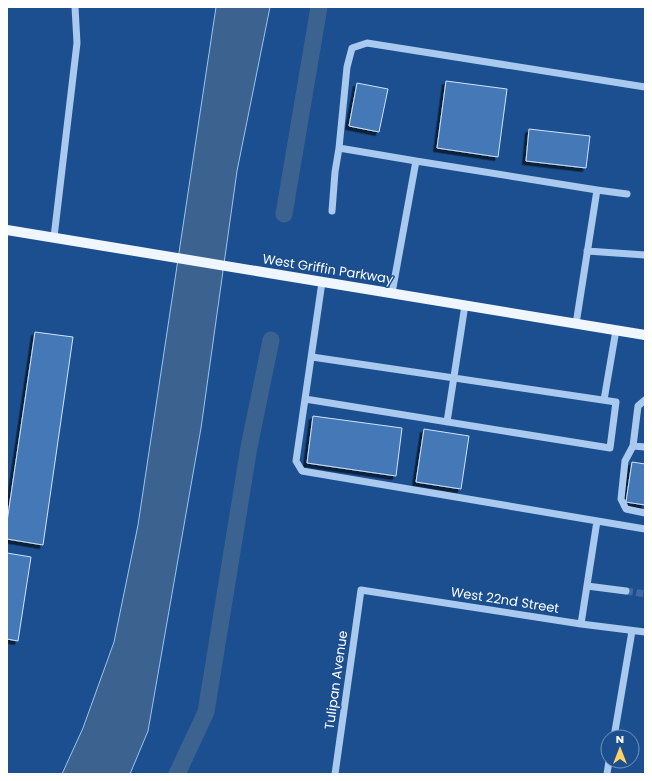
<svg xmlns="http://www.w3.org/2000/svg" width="652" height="781" viewBox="0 0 652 781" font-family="Poppins,sans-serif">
<defs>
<filter id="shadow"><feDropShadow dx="-3.5" dy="3.5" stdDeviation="0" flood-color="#0009"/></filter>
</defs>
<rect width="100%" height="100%" fill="#1b4f8f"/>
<path fill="#3c6290" stroke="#9cc4f0" d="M216 7H270L237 171 201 428 148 731 130 774H62L83 728 114 642 138 525Z"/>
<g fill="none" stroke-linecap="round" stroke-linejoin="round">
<path stroke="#3c6290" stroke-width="17" d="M284 214 319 7
M177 774 206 712 249 447 271 340"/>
</g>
<path fill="#4478b7" stroke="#cfe3fa" filter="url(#shadow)" d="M446 81 507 89 498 157 437 148Z
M357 83 388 89 379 132 349 126Z
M529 129 590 136 586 168 526 161Z
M35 332 73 337 43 545 7 539V522Z
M313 416 402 428 396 476 307 463Z
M424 429 469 436 461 489 416 482Z
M632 462 645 464V505L626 502Z
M7 553 31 557 18 641 7 639Z"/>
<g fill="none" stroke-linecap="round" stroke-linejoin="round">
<path stroke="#3d69a0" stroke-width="7" stroke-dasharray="7 3.5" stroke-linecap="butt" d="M626 591 645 594"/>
<path stroke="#a9c9ee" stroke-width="7" d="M339 148 347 67 352 48 367 43 645 87
M597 190 627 194
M332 211 335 172 339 148 416 161
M54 237 77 43 75 7
M587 251 645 255
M322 282 296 461 302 471 645 529
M392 293 416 161 597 190 576 324
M305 399 610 448 616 402 312 357
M604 400 616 330
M645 400 638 406 633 446 645 447
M447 422 465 305
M633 446 625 461 621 499 626 509 645 513
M587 586 626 591
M581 624 597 521
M614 737 632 631
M335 774 361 590 581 624 645 632
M607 774 609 761"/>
<path stroke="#f0f6ff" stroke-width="10" d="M7 230 645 335"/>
</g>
<g text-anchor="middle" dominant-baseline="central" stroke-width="3" stroke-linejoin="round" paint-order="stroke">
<g font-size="13" fill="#fff" stroke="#1b4f8f">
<text transform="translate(328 269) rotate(9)">West Griffin Parkway</text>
<text transform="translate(505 600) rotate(9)">West 22nd Street</text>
<text transform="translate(336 680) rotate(-82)">Tulipan Avenue</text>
</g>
</g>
<rect width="652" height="781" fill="none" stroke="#ffffff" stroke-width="16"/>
<g transform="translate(620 749)"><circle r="19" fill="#1b4f8f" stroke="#7695bc"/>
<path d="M0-3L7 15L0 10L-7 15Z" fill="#ffd166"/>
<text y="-6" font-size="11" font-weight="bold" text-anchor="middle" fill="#ffffff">N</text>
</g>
</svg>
